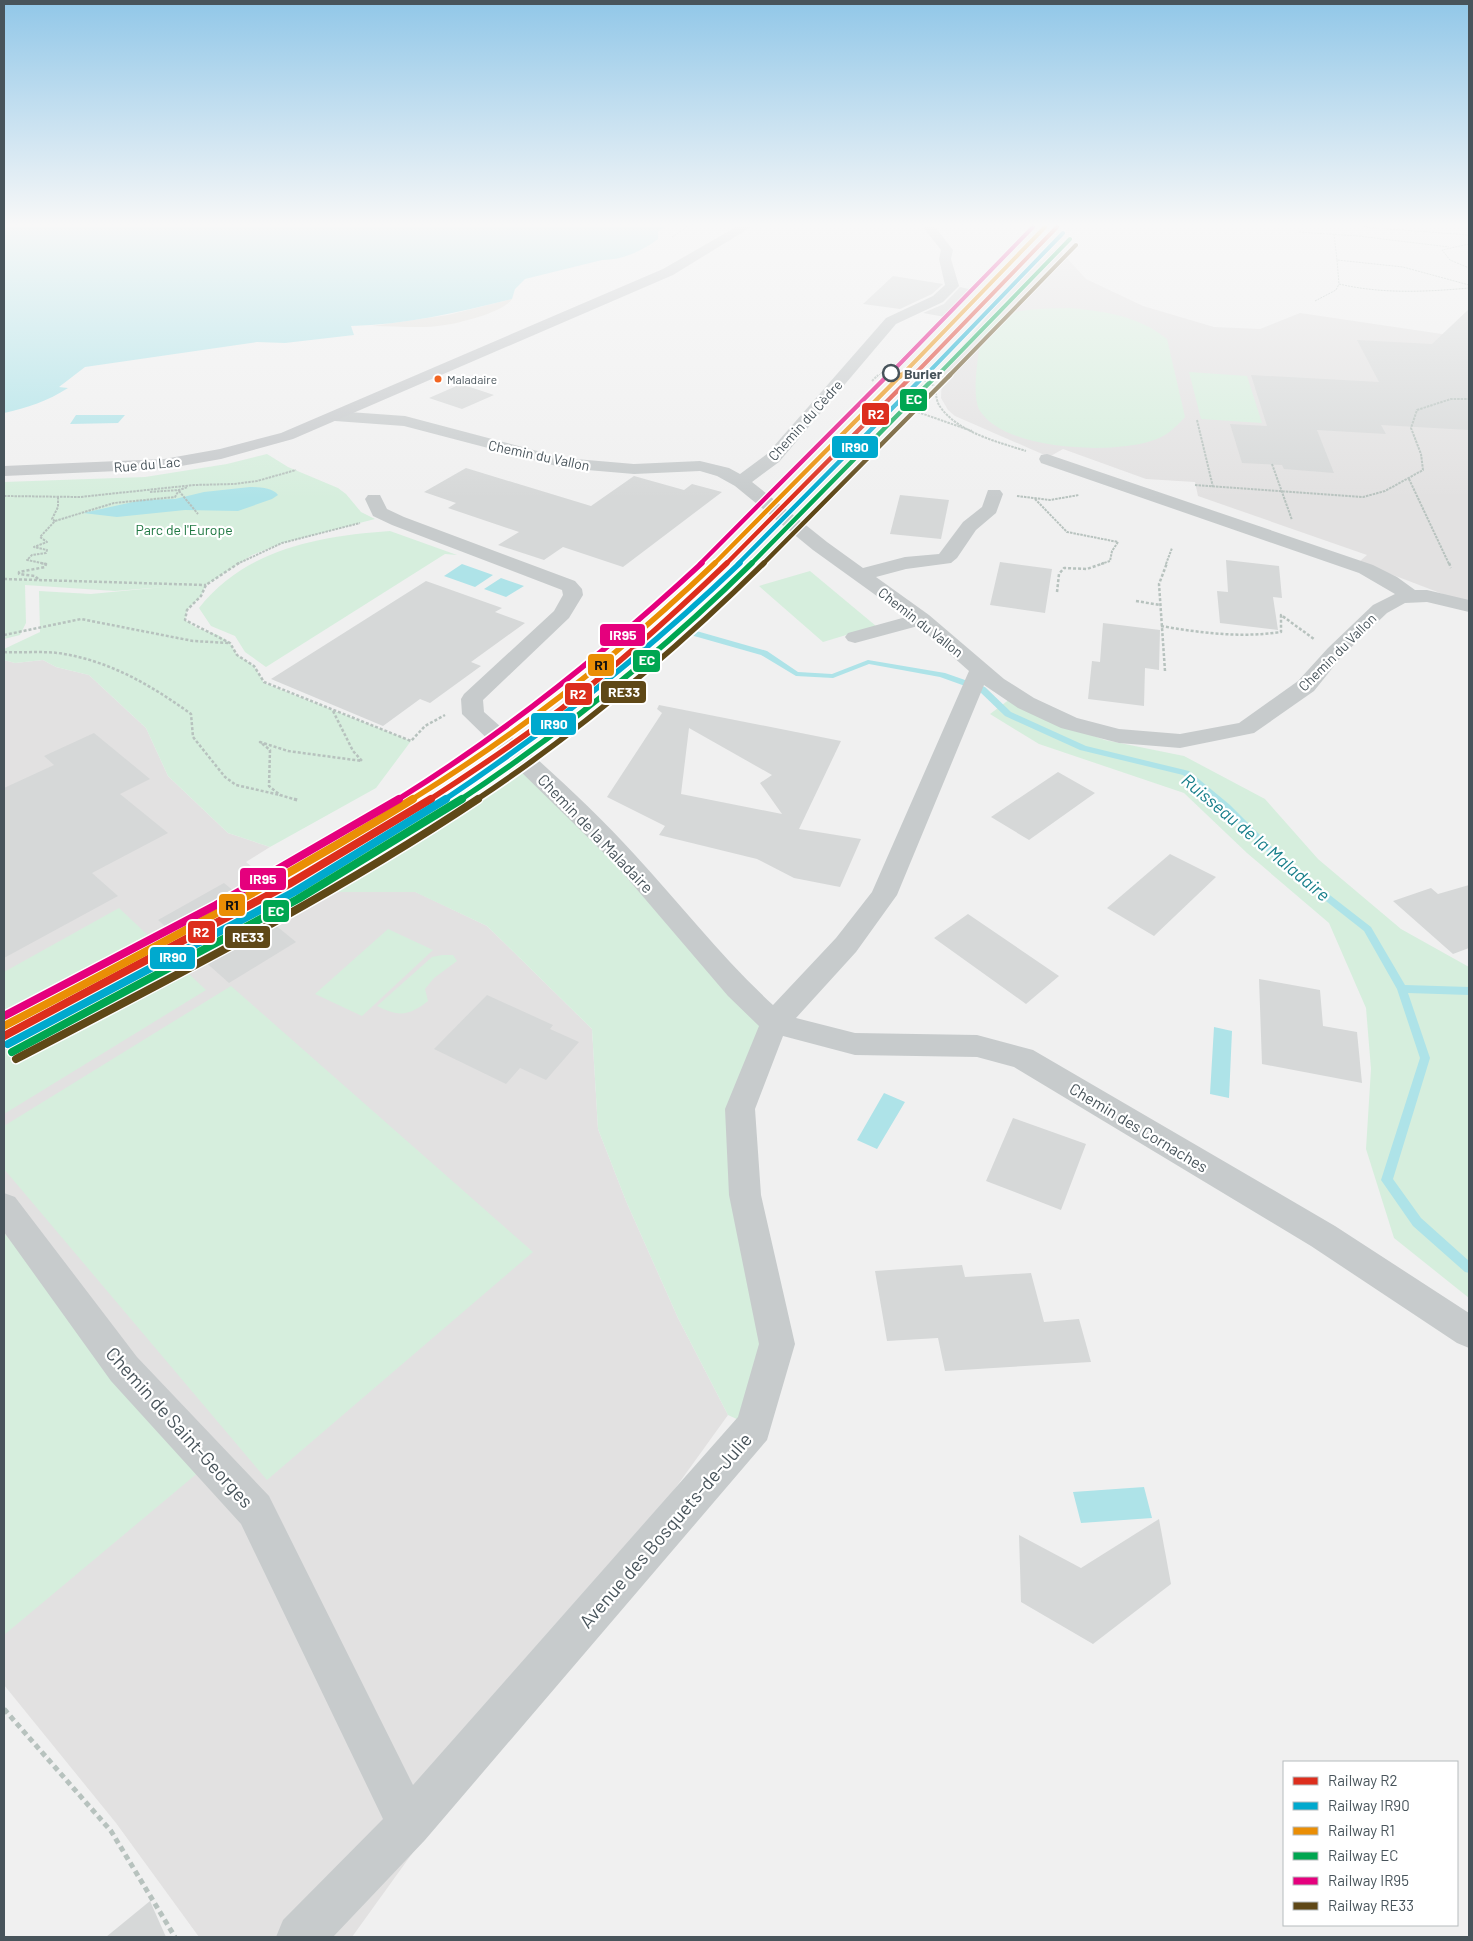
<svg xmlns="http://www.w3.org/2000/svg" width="1473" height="1941" viewBox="0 0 1473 1941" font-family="Barlow,sans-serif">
<rect width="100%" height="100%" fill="#f0f0f0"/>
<path fill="#e2e1e1" d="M1057 247 1086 279 1143 306 1214 327 1260 329 1300 313 1469 338V604L1359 562 1367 555 1198 496 1195 482 1146 479 1063 449 1049 457 955 416 948 410 941 398 942 373 940 372 1012 287Z
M4 660 15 663 43 660 56 667 89 675 146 728 168 776 228 833 270 847 246 862 303 909 331 892H416L487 926 592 1029 598 1129 626 1201 678 1318 728 1415 352 1937H199L116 1823 4 1685Z"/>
<path fill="#d6eedd" d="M1069 308C1104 311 1139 316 1167 339L1185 417C1175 428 1166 437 1151 441 1112 454 1006 451 980 411 970 395 980 348 982 328 1006 307 1040 309 1069 308Z
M1189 372 1247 376 1262 423 1201 419Z
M267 454 288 467 338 488 346 494 361 512 375 519 282 543 252 555 206 585 201 596 187 610 185 620 197 628 218 635 230 643 237 655 254 666 264 683 411 741 376 788 270 847 228 833 168 776 146 728 89 675 56 667 43 660 15 663 4 660V649L40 632 39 591 91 594 164 587 115 591 25 585 26 623 20 635 4 639V482L145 477 227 464Z
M390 531 457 555 445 554 266 667 245 652 235 636 211 626 199 608C245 549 319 536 390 531Z
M810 571 876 626 823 642 759 586Z
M1010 699 1056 723 1105 740 1184 756 1265 799 1318 859 1401 929 1469 967V1298L1394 1238 1366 1149 1371 1069 1366 1008 1329 923 1247 853 1184 793 1039 744 990 714Z
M521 757 774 1023 740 1109 767 1291 754 1427 728 1415 678 1318 626 1201 598 1129 592 1029 487 926 415 892H331L425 834 464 798Z
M119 908 206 990 4 1114V972Z
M388 929 433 950 362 1016 315 994Z
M442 955H453L457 961 434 978 425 989 428 1001C409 1016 399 1017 377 1006L432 957Z
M231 986 533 1252 267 1480 4 1169V1126Z
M4 1233 200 1471 4 1635Z"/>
<path fill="#e3e1dd" d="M512 299C504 312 460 323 445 325 422 329 396 326 372 326L448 315Z"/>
<path fill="#aee3e8" d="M4 227H665L658 232V239C642 251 623 260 602 260L525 279 515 289 512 299C459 312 405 325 351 326L354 335 285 343 257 342 85 367 59 387 68 388C48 401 27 408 4 413Z
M76 415H125L118 423 70 424Z
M250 487C259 487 273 488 278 495L272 499 238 511 185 510 117 517 83 513 142 500 175 499 204 492Z
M462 564 493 575 475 587 444 576Z
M501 578 524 586 506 597 484 589Z
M1214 1027 1232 1031 1229 1098 1210 1094Z
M884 1093 905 1102 877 1149 857 1140Z
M1144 1487 1152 1518 1081 1523 1073 1492Z"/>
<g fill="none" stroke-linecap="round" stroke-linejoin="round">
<path fill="#aee3e8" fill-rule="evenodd" d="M687 630H693L767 651 798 672 832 674 868 660 945 673 985 687 1011 712 1086 746 1189 771 1230 805 1286 861 1371 927 1405 985 1469 987V995L1408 993 1430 1058 1393 1179 1421 1218 1469 1261V1273L1465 1272 1413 1226 1381 1180 1420 1058 1397 989 1364 931 1280 865 1224 809 1183 775 1080 750 1005 716 979 691 940 677 869 664 833 678 796 676 761 655 687 634Z"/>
</g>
<path fill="#d6d8d8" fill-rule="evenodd" d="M893 276 943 284 932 294 900 309 863 304Z
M960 287 973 290 945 317 923 313 944 304Z
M1469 309V430L1381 425 1386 434 1317 430 1334 473 1284 469 1282 465 1242 463 1230 424 1267 426 1251 375 1379 382 1357 340 1432 344Z
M461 384 494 395 462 409 429 398Z
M466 468 591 506 634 476 684 490 692 484 722 492 623 567 563 547 544 560 498 545 519 532 448 508 456 503 424 492Z
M900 495 949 500 941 539 890 534Z
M1226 560 1279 566 1282 598 1273 597 1278 630 1220 623 1217 591 1228 592Z
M1000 562 1052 569 1045 613 990 605Z
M426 581 502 608 495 612 525 623 471 662 481 666 430 703 420 699 383 726 271 679Z
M1103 623 1160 630 1159 670 1145 668 1144 706 1088 699 1092 661 1100 662Z
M659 705 841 741 799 829 861 839 840 887 794 878 757 859 659 835 665 826 607 797 662 713 657 709ZM689 728 772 775 760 783 782 814 681 794Z
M94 733 150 779 120 794 168 833 92 873 118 896 4 958V788L54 765 44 756Z
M1058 772 1095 793 1029 840 991 817Z
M1170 854 1216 877 1154 936 1107 908Z
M224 883 296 942 229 983 158 920Z
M1469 885V948L1453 954 1393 901 1431 888 1438 894Z
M968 914 1059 976 1026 1004 934 938Z
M1259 979 1320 990 1323 1026 1357 1032 1362 1083 1262 1064Z
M487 995 553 1025 550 1029 579 1042 546 1080 520 1068 506 1084 434 1049Z
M1013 1118 1086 1144 1061 1210 986 1181Z
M962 1265 965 1277 1031 1273 1044 1322 1079 1319 1091 1362 945 1371 938 1338 887 1341 875 1271Z
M1159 1519 1171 1584 1093 1644 1021 1602 1019 1535 1081 1568Z
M150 1901 166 1937H106Z"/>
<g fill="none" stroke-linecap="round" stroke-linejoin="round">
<path stroke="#b7c2be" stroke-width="1" stroke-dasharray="2 1" stroke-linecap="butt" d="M1363 227 1469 235
M1299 232 1358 236 1449 247
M1334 234 1337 260
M672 237 687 227
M1469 244 1442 250 1450 260 1469 268
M1469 285 1403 267 1337 260 1339 284C1382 294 1425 292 1469 288
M1315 301 1336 290 1339 284
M877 377 888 366"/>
<path stroke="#b7c2be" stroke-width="2" stroke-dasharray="2.5 1" stroke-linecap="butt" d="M872 381 878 375
M925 382 932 376
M928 383 935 386C936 392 936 400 939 405 956 432 998 442 1026 451
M923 385 909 401V409L972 431
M1197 420 1213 487
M1272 464 1292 520
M1409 479 1449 564
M1195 485 1363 497 1385 491 1423 470 1421 454 1411 428 1417 410 1451 399H1469
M179 491 198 514
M150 492 179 490 188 487
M4 496 80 497 194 485 234 484 257 481 296 470
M1017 496 1050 500 1079 495
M1035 499 1067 532 1118 542 1112 551 1110 561 1101 564
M55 521 114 503 175 497 179 490
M46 564 27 560 32 555 46 553 47 550 34 547 47 542 40 537 55 521 52 519 58 507V496
M237 564 282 543 360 523
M1166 564 1172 548"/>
<path stroke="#b7c2be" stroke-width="2.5" stroke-dasharray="3 2" stroke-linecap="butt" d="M239 563 206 585 201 596 187 610 185 620 230 643 237 655 254 666 264 682 411 741 425 726 445 715
M1449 563 1451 568
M4 579 206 585
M38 579 35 576 19 574V572L45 567 46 564 41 563
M1057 592 1059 574 1064 568 1087 569 1104 563
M1136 601 1160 605
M1161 626C1201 633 1240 638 1281 632V615L1314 639
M4 635 81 619 193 641 229 643
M4 652C22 653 40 651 58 653 108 660 151 685 191 714L193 737 225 777 236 785 280 795
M1165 671 1159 584 1167 563
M297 800 280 795 269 786 270 750 260 742 288 751 362 761 353 751 333 711"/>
<path stroke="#b7c2be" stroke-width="3" stroke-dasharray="4 2.5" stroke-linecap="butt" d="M294 799 297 800"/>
<path stroke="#b7c2be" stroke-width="5" stroke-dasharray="5.5 4" stroke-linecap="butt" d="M4 1709 111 1831 175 1937"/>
<path fill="#c7cbcc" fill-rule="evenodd" d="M923 227H935L953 250 951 259 959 286 943 302 896 324 779 462 752 482 827 542 863 568 905 557 939 554 963 522 982 507 988 490H1000L1003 494 996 513 976 530 957 558 951 563 906 569 876 577 929 615 1004 679 1034 698 1077 718 1119 729 1180 734 1239 723 1298 681 1328 648 1373 605 1395 594 1359 573 1041 463 1039 459 1041 455 1047 454 1373 565 1397 577 1415 590H1427L1469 600V612L1427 602 1405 603 1387 613 1342 656 1314 691 1254 733 1180 748 1119 743 1061 728 1018 708 984 685 897 895 856 952 796 1018 855 1033 977 1035 1033 1050 1335 1226 1469 1313V1348L1457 1343 1311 1246 1014 1067 977 1057 855 1055 783 1036 755 1109 761 1195 795 1344 767 1440 425 1840 333 1937H276L283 1920 383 1819 241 1524 111 1381 4 1232V1193L15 1197 137 1357 269 1496 413 1785 738 1417 759 1344 729 1195 725 1109 759 1026 728 996 616 865 462 714 461 699 464 694 554 611 563 595 562 590 392 525 373 516 365 499 368 495H380L387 509 404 517 575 581 582 589 583 595 569 618 483 700 484 712C535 757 589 804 635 855 681 905 723 959 773 1005L836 938 872 892 969 671 918 626 855 643 848 641 845 637 848 633 906 617 813 550 735 486 717 476 700 471 634 474 564 468 404 426 335 421 327 416 335 411 405 416 564 458 634 464 700 461 729 468 740 474 767 454 886 318 933 296 945 285 939 259 941 250Z"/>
<path fill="#c6c9cb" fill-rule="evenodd" d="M736 227H751L673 275 293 439 221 459 164 469 4 476V466L164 459 220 449 281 433 663 269Z"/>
<defs>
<path id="rail-1-far3" d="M912 377 1057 227"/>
<path id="rail-1-far2" d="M726 564 913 375"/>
<path id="rail-1-far1" d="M429 800C474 771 518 741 561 709 619 664 674 614 727 563"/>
<path id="rail-1" d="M4 1036 289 884 431 799"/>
<path id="rail-2-far3" d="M924 377 1063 233"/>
<path id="rail-2-far2" d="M738 564 925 375"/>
<path id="rail-2-far1" d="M444 800C552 728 646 653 740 563"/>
<path id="rail-2" d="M8 1044 294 892 446 799"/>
<path id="rail-3-far3" d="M900 377 1045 227"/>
<path id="rail-3-far2" d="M714 564 901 375"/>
<path id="rail-3-far1" d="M411 800C521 732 622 652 715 563"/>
<path id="rail-3" d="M4 1026C143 954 280 881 413 799"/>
<path id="rail-4-far3" d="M936 377 1070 239"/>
<path id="rail-4-far2" d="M751 564 937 375"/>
<path id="rail-4-far1" d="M460 800C565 730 662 652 752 563"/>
<path id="rail-4" d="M12 1052 298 899 462 799"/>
<path id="rail-5-far3" d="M887 377 1033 227"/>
<path id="rail-5-far2" d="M700 564 888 375"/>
<path id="rail-5-far1" d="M397 800C507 732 607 651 702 563"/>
<path id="rail-5" d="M4 1016 216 905 399 799"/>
<path id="rail-6-far3" d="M948 377 1076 245"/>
<path id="rail-6-far2" d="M763 564 950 375"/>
<path id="rail-6-far1" d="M476 800C580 731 675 651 764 563"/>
<path id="rail-6" d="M16 1059C173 977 331 897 478 799"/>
</defs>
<use href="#rail-1-far3" stroke="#fff" stroke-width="5.5"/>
<use href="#rail-1-far2" stroke="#fff" stroke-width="7"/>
<use href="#rail-1-far1" stroke="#fff" stroke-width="9"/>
<use href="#rail-1" stroke="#fff" stroke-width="11"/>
<use href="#rail-2-far3" stroke="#fff" stroke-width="5.5"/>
<use href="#rail-2-far2" stroke="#fff" stroke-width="7"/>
<use href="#rail-2-far1" stroke="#fff" stroke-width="9"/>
<use href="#rail-2" stroke="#fff" stroke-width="11"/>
<use href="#rail-3-far3" stroke="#fff" stroke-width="5.5"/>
<use href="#rail-3-far2" stroke="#fff" stroke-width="7"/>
<use href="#rail-3-far1" stroke="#fff" stroke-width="9"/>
<use href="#rail-3" stroke="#fff" stroke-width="11"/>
<use href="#rail-4-far3" stroke="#fff" stroke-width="5.5"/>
<use href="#rail-4-far2" stroke="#fff" stroke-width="7"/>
<use href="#rail-4-far1" stroke="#fff" stroke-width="9"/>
<use href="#rail-4" stroke="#fff" stroke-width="11"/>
<use href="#rail-5-far3" stroke="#fff" stroke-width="5.5"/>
<use href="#rail-5-far2" stroke="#fff" stroke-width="7"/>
<use href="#rail-5-far1" stroke="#fff" stroke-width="9"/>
<use href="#rail-5" stroke="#fff" stroke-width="11"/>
<use href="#rail-6-far3" stroke="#fff" stroke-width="5.5"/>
<use href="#rail-6-far2" stroke="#fff" stroke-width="7"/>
<use href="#rail-6-far1" stroke="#fff" stroke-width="9"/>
<use href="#rail-6" stroke="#fff" stroke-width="11"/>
<use href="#rail-1-far3" stroke="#dd2e1d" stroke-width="4"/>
<use href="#rail-1-far2" stroke="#dd2e1d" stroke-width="4.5"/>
<use href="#rail-1-far1" stroke="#dd2e1d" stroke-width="5.5"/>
<use href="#rail-1" stroke="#dd2e1d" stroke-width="8"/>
<use href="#rail-2-far3" stroke="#00a9ce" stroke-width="4"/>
<use href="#rail-2-far2" stroke="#00a9ce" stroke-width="4.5"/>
<use href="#rail-2-far1" stroke="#00a9ce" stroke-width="5.5"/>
<use href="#rail-2" stroke="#00a9ce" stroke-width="8"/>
<use href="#rail-3-far3" stroke="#ea8e05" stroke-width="4"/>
<use href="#rail-3-far2" stroke="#ea8e05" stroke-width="4.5"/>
<use href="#rail-3-far1" stroke="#ea8e05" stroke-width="5.5"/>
<use href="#rail-3" stroke="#ea8e05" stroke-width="8"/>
<use href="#rail-4-far3" stroke="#00a651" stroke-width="4"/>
<use href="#rail-4-far2" stroke="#00a651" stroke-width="4.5"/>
<use href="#rail-4-far1" stroke="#00a651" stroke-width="5.5"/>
<use href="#rail-4" stroke="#00a651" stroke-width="8"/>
<use href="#rail-5-far3" stroke="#e5007d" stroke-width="4"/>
<use href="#rail-5-far2" stroke="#e5007d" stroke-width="4.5"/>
<use href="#rail-5-far1" stroke="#e5007d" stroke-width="5.5"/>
<use href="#rail-5" stroke="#e5007d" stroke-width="8"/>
<use href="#rail-6-far3" stroke="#5f4817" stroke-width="4"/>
<use href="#rail-6-far2" stroke="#5f4817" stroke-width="4.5"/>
<use href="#rail-6-far1" stroke="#5f4817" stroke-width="5.5"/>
<use href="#rail-6" stroke="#5f4817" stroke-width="8"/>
</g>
<linearGradient id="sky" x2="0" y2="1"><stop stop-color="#91c7e8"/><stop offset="0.45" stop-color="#f8f8f8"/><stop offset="1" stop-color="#f8f8f8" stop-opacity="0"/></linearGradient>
<rect width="1473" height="499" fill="url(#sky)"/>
<circle fill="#fff" stroke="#48545b" stroke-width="2.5" cx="891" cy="373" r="8"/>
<circle fill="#f26522" stroke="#fff" stroke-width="2" cx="438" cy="379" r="4.5"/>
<g text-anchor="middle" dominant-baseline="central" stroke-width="4.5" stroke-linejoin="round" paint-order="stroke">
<g font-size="12" fill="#48545b" stroke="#fff" text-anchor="start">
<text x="447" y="379">Maladaire</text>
</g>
<g font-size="14" font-weight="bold" fill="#48545b" stroke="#fff" text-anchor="start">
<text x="904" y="373">Burier</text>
</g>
<g font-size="14" fill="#48545b" stroke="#fff">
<text transform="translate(805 420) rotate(-48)">Chemin du Cèdre</text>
<text transform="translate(539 455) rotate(12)">Chemin du Vallon</text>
<text transform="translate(147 464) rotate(-5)">Rue du Lac</text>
<text transform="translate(921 622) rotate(38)">Chemin du Vallon</text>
<text transform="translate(1337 652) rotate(-45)">Chemin du Vallon</text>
</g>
<g font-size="14" fill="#1e7741" stroke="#fff">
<text x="184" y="529">Parc de l'Europe</text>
</g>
<g font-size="16" fill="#48545b" stroke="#fff">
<text transform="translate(596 833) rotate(46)">Chemin de la Maladaire</text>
<text transform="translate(1139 1127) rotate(31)">Chemin des Cornaches</text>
</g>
<g font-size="18" font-style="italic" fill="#167e8a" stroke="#fff">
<text transform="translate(1256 837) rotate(40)">Ruisseau de la Maladaire</text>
</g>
<g font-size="19" fill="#48545b" stroke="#fff">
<text transform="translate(180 1427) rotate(48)">Chemin de Saint-Georges</text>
<text transform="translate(665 1530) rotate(-49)">Avenue des Bosquets-de-Julie</text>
</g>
</g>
<g stroke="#fff" stroke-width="2">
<rect x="899" y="388" width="29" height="24" rx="5" fill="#00a651"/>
<rect x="861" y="402" width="29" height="24" rx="5" fill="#dd2e1d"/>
<rect x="831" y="435" width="48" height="24" rx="5" fill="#00a9ce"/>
<rect x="599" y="623" width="47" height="24" rx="5" fill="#e5007d"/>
<rect x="632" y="649" width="29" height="24" rx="5" fill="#00a651"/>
<rect x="587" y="653" width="28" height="24" rx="5" fill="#ea8e05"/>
<rect x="600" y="680" width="47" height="24" rx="5" fill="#5f4817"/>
<rect x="564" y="682" width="29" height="24" rx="5" fill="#dd2e1d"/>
<rect x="530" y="712" width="47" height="24" rx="5" fill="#00a9ce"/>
<rect x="239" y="867" width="48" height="24" rx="5" fill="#e5007d"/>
<rect x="218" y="893" width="28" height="24" rx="5" fill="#ea8e05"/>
<rect x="262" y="899" width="28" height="24" rx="5" fill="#00a651"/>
<rect x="187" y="920" width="29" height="24" rx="5" fill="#dd2e1d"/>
<rect x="224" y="925" width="47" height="24" rx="5" fill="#5f4817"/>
<rect x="149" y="946" width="47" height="24" rx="5" fill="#00a9ce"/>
</g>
<g font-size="14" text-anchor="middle" font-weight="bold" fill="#fff">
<text x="914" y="404">EC</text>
<text x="876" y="419">R2</text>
<text x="855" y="452">IR90</text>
<text x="623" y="640">IR95</text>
<text x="647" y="665">EC</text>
<text x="624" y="697">RE33</text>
<text x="578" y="699">R2</text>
<text x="554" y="729">IR90</text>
<text x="263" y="884">IR95</text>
<text x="276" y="916">EC</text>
<text x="201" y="937">R2</text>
<text x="248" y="942">RE33</text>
<text x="173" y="962">IR90</text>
</g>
<g font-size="14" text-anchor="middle" font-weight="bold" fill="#111">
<text x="601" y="670">R1</text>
<text x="232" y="910">R1</text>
</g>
<rect width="1473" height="1941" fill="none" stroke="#48545b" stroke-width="10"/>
<rect x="1283" y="1761" width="175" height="165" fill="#ffffff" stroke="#b6bbbd"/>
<rect x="1293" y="1777" width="25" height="8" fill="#dd2e1d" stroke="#b6bbbd"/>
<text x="1328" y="1786" font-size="15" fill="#48545b">Railway R2</text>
<rect x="1293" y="1802" width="25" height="8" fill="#00a9ce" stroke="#b6bbbd"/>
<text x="1328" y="1811" font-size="15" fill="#48545b">Railway IR90</text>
<rect x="1293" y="1827" width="25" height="8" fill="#ea8e05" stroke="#b6bbbd"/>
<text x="1328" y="1836" font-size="15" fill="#48545b">Railway R1</text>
<rect x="1293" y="1852" width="25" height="8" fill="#00a651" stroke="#b6bbbd"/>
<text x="1328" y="1861" font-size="15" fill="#48545b">Railway EC</text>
<rect x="1293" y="1877" width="25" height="8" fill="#e5007d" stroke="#b6bbbd"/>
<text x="1328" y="1886" font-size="15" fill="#48545b">Railway IR95</text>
<rect x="1293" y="1902" width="25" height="8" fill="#5f4817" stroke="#b6bbbd"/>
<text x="1328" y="1911" font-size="15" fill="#48545b">Railway RE33</text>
</svg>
